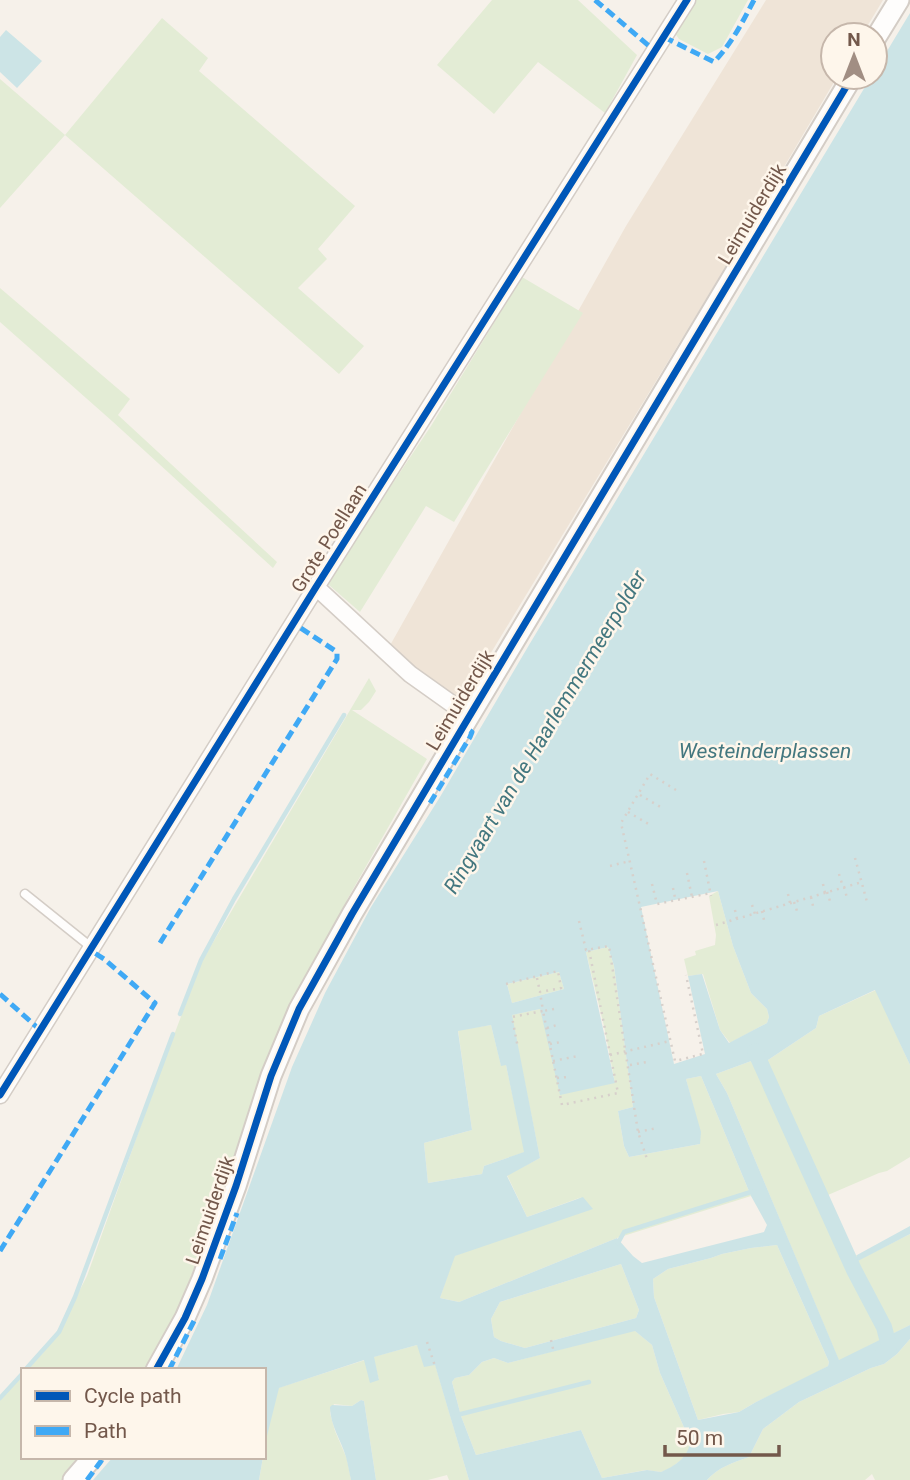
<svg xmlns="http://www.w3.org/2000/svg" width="910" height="1480" viewBox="0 0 910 1480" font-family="Roboto,sans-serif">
<rect width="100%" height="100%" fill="#f6f1ea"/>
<path fill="#efe4d7" d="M766 0H883L862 35H833V77H837L709 294 461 702 388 649 626 226Z"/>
<path fill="#e3ecd5" d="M492 0H578L637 55 605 113 538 62 494 114 437 65Z
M694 0H748L722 47 708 54 679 39 674 32Z
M162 18 208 58 199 71 355 206 318 249 327 259 298 288 364 346 339 374 65 135 0 208V79L65 135Z
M522 277 583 313 454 522 426 506 360 612 329 585 330 577 431 426Z
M0 288 130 399 118 415 277 562 273 568 112 421 0 322Z
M369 678 376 691 369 702 361 710H352L427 759 348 898 278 1045 182 1300 149 1370H27L43 1353 66 1317 87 1276 160 1072 202 961Z
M718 891 733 946 751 993 767 1009 769 1017 767 1023 730 1043 720 1030 703 974 688 976 684 959 696 955 695 951 715 945 716 935 709 896Z
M608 947 614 966 633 1107 618 1111 624 1146 629 1157 700 1144 694 1109 686 1079 701 1076 751 1196 617 1238 459 1302 440 1298 454 1256 473 1249 582 1197 527 1217 507 1175 540 1158 511 1015 540 1009 544 1023 615 1083 604 1026 586 952Z
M559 972 564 989 512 1003 507 984Z
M876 990 910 1065V1157L887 1171 879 1173 821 1198 846 1256 857 1255 856 1261 910 1234V1325L839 1361 727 1093 716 1074 754 1060 761 1072 768 1060 816 1028 819 1016Z
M491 1025 501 1065H506L525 1152 484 1166 482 1174 428 1183 424 1143 472 1130 458 1030Z
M777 1245 829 1362 828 1366 800 1382 756 1402 739 1412 723 1414 698 1420 654 1297 653 1279 668 1269 711 1258 722 1254 751 1248Z
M621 1264 639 1310 636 1318 525 1348 501 1341 494 1337 491 1319 500 1302Z
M634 1330 652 1345 660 1373 690 1441V1450L680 1461 669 1469 661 1472 646 1470 602 1478 581 1430 476 1455 461 1416 452 1382 455 1378 469 1375 482 1362 494 1358 508 1363Z
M910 1339V1480H875L872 1474 865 1480H707C719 1467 732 1463 749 1457L763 1429 799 1402 871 1368 884 1364 897 1354Z
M417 1345 433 1364H435L469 1480H449L447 1475 428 1480H376L364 1401 361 1400 352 1406 334 1404 330 1413 335 1431 347 1459 351 1480H259L263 1457H264L268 1426 278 1388 365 1360 379 1380 373 1357Z
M23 1375V1457H84L63 1480H0V1400Z"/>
<path fill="#cce4e6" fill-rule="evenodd" d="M910 13V1065L875 990 819 1016 816 1028 768 1060 761 1072 754 1060 716 1074 727 1093 839 1360 910 1325V1339L897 1354 884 1364 871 1368 799 1402 763 1429 749 1457C732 1463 719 1467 707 1480H469L435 1365 424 1367 417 1345 374 1357 379 1380 370 1383 364 1360 279 1388 264 1448V1370H176L207 1305 292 1067 325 993 371 907 440 797 529 645 871 77H875V71ZM718 891 733 946 751 993 767 1009 769 1017 767 1023 729 1043 720 1030 702 974 688 976 705 1054 674 1064 641 907ZM608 947 614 966 633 1107 618 1111 624 1146 629 1157 700 1144 701 1132 686 1079 701 1076 751 1196 767 1225 764 1232 642 1263 633 1256 617 1238 459 1302 440 1298 455 1256 593 1209 583 1197 527 1217 507 1176 540 1158 512 1015 540 1009 560 1095 615 1083 586 952ZM559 972 564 989 512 1003 507 984ZM491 1025 501 1066 506 1065 524 1152 484 1166 482 1174 428 1183 424 1143 472 1130 458 1031ZM777 1245 829 1362 828 1366 756 1402 739 1412 698 1420 654 1297 653 1279 668 1269 711 1258 722 1254 751 1248ZM621 1264 639 1310 636 1318 525 1348 501 1341 494 1337 491 1319 500 1302ZM635 1331 652 1345 660 1373 690 1441C689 1457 675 1466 661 1472L647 1470 602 1478 581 1430 476 1455 461 1416 452 1382 455 1378 469 1375 482 1362 494 1358 508 1363Z
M6 30 42 61 17 88 0 72V37Z
M910 1226V1234L856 1262 857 1255Z
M361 1400 364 1401 376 1480H351C349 1472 348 1464 346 1457 341 1440 330 1425 330 1407L332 1405 352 1406Z
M113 1457H263L259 1480H93Z"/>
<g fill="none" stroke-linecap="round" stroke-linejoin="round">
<path stroke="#cce4e6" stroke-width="4.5" d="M180 1014 201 960 234 899 344 715
M618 1243 624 1232 754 1191
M25 1370 59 1332 75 1297 173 1034
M0 1398 23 1373
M457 1415 589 1382"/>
<path stroke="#cce4e6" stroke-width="16" d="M755 1051 854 1270 884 1327 889 1346 883 1354"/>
<defs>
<path id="service" d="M25 894 91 947"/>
<path id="minor" d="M316 587 410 674 469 716
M0 1095 316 587 687 0"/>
<path id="tertiary" d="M875 39 899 0
M156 1370 185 1318 202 1279 236 1186 271 1076 299 1009 313 984 352 914 463 727 852 77
M73 1480 93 1457"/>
</defs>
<use href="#service" stroke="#d4cdc6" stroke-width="11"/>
<use href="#minor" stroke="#d4cdc6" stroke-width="19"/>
<use href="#tertiary" stroke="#d4cdc6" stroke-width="23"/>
<path stroke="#d7d0cb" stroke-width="2.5" stroke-dasharray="2 5" stroke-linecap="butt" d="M676 790 650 774 621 823 675 1061 703 1054 686 975
M640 795 664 809
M628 812 652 826
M855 858 867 902
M704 861 711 896
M610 866 630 861
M687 873 692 897
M839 874 843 887
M652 884 657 904 711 893
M823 884 825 893
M844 887 847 898
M673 888 675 898
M827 892 830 901
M788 894 790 903
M811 897 813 906
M794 902 797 911
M752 905 755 914
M735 910 737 919
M762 911 764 920
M579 921 586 950 609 946 638 1132 647 1159
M716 925 862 882
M537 978 540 992
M506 984 558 971 561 988 540 992 543 1011 512 1017 518 1048
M554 1009 543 1011 562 1105 618 1093 589 950
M547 1028 557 1025
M550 1044 561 1042
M610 1055 670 1041
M553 1061 578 1056
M630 1065 647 1062
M557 1078 568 1077
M638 1132 657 1128
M551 1340 554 1353
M427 1342 435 1366"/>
<use href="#service" stroke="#fefdfc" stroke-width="8"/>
<use href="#minor" stroke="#fefdfc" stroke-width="16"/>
<use href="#tertiary" stroke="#fefdfc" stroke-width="19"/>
<path stroke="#3fa9f5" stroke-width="5" stroke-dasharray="10 5" stroke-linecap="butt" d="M595 0 655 51
M664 37 714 62C732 43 742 23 754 0
M430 803 470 737 472 732 469 730
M160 943 337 659V652L293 623
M0 994 40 1030
M0 1251 155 1003 104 959 90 950
M220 1259 237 1213
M169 1370 196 1317
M87 1480 104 1457"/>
<defs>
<path id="cycleway" d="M0 1095 316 587 687 0
M156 1370 185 1318 202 1279 236 1186 271 1076 299 1009 313 984 352 914 463 727 852 77"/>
</defs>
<use href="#cycleway" stroke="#fef6eb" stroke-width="11"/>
<use href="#cycleway" stroke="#0057b8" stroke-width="7"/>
</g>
<g text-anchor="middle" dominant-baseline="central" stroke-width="5" stroke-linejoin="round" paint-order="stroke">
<g font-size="19" fill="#73584b" stroke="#fef6eb">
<text transform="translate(752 214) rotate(-59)">Leimuiderdijk</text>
<text transform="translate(329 538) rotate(-58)">Grote Poellaan</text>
<text transform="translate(460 700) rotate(-59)">Leimuiderdijk</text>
<text transform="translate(210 1210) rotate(-71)">Leimuiderdijk</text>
</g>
<g font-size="21" font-style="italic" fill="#43777f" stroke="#fef6eb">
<text transform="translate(545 732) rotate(-59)">Ringvaart van de Haarlemmermeerpolder</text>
<text x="765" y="751">Westeinderplassen</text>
</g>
</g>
<rect x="21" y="1368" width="245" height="91" fill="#fef6eb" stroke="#c6b7ab" stroke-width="2"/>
<rect x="35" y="1391" width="35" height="10" fill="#0057b8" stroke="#c6b7ab" stroke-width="2"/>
<text x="84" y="1403" font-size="21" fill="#73584b">Cycle path</text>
<rect x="35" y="1426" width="35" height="10" fill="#3fa9f5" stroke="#c6b7ab" stroke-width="2"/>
<text x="84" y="1438" font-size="21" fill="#73584b">Path</text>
<g transform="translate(854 56)"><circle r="33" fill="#fef6eb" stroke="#c6b7ab" stroke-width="2"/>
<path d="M0-5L12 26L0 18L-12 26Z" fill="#a18e83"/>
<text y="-10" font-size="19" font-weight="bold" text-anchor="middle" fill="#73584b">N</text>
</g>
<path d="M665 1445v10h114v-10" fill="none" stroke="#73584b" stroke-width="3.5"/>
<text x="676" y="1445" font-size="21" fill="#73584b" stroke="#fef6eb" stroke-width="5" paint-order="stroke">50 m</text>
</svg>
